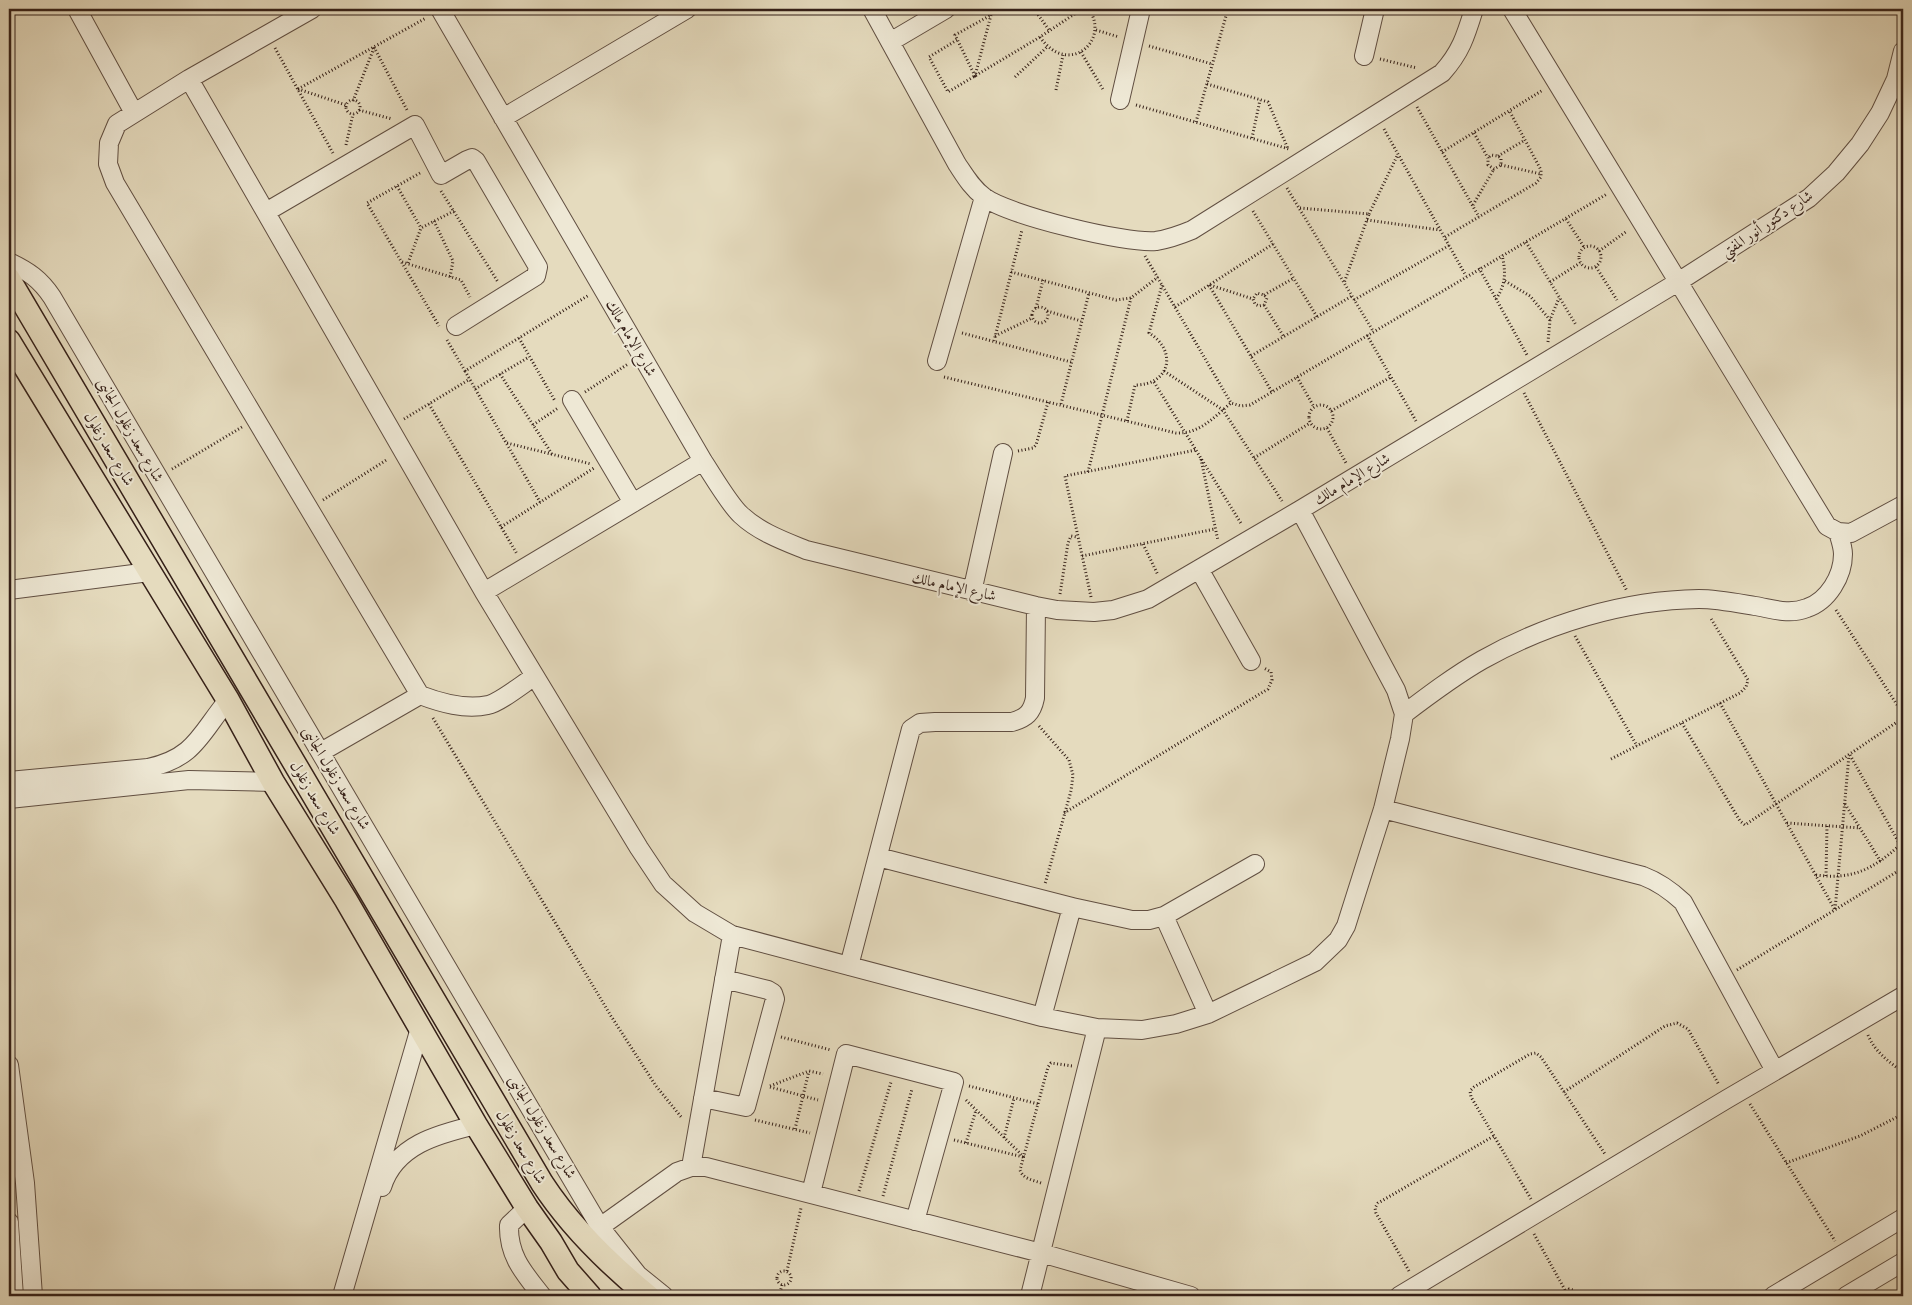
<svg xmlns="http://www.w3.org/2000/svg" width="1912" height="1305" viewBox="0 0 1912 1305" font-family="'IM FELL Double Pica',Amiri,serif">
<rect width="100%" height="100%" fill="#e5dbbe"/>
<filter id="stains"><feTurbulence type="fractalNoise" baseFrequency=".004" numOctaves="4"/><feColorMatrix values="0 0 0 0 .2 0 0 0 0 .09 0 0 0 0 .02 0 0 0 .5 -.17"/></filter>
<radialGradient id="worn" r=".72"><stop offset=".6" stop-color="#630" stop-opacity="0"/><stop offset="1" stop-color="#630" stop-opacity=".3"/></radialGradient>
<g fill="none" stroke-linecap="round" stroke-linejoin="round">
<defs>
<path id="minor" d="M77 9 134 113
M312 9 189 79 117 124 109 143 108 164 115 183 420 695C441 703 465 710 488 705 499 703 524 683 535 676
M440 9 703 461C713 476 729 504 741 515 759 532 784 541 806 550L1036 606 1057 610 1094 612 1113 610 1148 599 1300 510 1678 282 1809 198 1836 173 1860 144 1880 113 1896 79 1903 51
M872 9 957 164C965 176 972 188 984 197 1008 215 1125 244 1156 241 1169 239 1180 235 1192 230L1442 73C1461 52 1466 35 1474 9
M1512 9 1827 526 1838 532 1851 533 1903 505
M890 42 946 9
M1364 56 1375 9
M189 79 484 592 639 848 663 884 695 913 732 935 1042 1017 1097 1028 1142 1030 1176 1024 1208 1014 1315 962 1338 940 1346 926 1383 809 1400 739 1404 714 1396 690 1300 510
M1120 100 1141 9
M503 118 687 9
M266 212 415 125 441 175 467 160 472 158 476 161 538 267 536 276 456 326
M9 262C28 271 40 279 52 297L600 1227 638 1275 664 1296
M937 361 984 197
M572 400 633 503
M1199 569 1251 661
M9 590 149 572
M484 592 703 461
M972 592 1003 453
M1404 714C1429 695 1454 676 1482 660 1546 624 1624 600 1699 599 1717 599 1737 603 1755 606 1773 609 1789 615 1807 608 1828 601 1843 576 1843 554 1843 547 1840 539 1838 532
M321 752 420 695
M9 781 148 768C195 758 200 734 228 700
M9 799 189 780 273 782
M1383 809 1643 876C1659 882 1670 890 1683 902L1775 1071
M878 857 1072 907 1132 920H1149L1164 916 1255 864
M1164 916 1208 1014
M849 966 911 729 920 723 935 722H1012C1026 718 1032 713 1035 698L1036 606
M1042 1017 1072 907
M9 1065 25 1183 33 1296
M703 1098 746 1107 775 999 773 993 768 990 724 979
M691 1167 732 935
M382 1187C395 1145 438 1134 476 1125
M811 1193 846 1054 954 1082 915 1221
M527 1208 509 1225C508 1256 524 1273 542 1296
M9 1222 14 1296
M600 1227 677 1172 691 1167H706L1041 1253 1191 1296
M342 1296 420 1028
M1030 1296 1097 1028
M1399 1296 1727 1099 1903 996
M1773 1296 1903 1218
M1846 1296 1903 1262"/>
<path id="major" d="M9 279 542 1183C570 1226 609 1264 648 1296
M9 341 228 700 273 782 346 900 476 1125 527 1208 551 1242 568 1271 590 1296"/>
</defs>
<use href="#minor" stroke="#614f42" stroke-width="20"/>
<use href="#major" stroke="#352018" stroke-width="25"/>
<path stroke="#352018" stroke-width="3" stroke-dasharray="1 2.5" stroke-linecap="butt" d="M1034 9 1049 30
M991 15 975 76 955 35Z
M1096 30 1119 37
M1040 37C1067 77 1111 42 1089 9
M957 40 929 57 948 92 1040 37 1082 9
M1149 46 1212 64
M374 47 407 110
M275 48 334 155
M1081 52 1104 91
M1380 59 1417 68
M1015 77 1047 47
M1207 84 1268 102 1288 149
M298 89 426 18
M298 89 346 105
M1056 90 1063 55
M346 107a7 7 0 1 1 14 0a7 7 0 1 1-14 0Z
M353 101 374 48
M1136 105 1289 149
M1417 107 1479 217
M359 110 392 119
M1196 122 1228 9
M1384 129 1466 276
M1474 133 1488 158V165L1494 169 1501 165V158L1498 156 1491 155 1488 158
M1252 138 1260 100
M346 145 353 114
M1442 152 1543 90
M1498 156 1525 140
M1501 165 1541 174
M420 173 367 203 439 326
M397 186 421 228
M1287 188 1373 331
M441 191 498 282
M1473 205 1494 169
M1300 208 1369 214 1344 283
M1253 211 1317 317
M1369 214 1398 154
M1566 219 1584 247
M1367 220 1440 230
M434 221 453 261 450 277
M1445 237 1536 183 1541 177V170L1510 112
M1526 242 1576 325
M1579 257a11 11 0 1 1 22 0a11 11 0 1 1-22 0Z
M1599 251 1627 231
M1145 256 1231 403 1241 406 1250 405 1607 194
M402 262 461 280 470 297
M408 263 421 228 454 211
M1596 267 1617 300
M1479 268 1527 355
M1011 272 1116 300 1131 298 1158 277
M1505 281 1530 296 1550 320
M1550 282 1580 263
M1209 285 1272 392
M1210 285 1253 299 1255 304 1259 306 1264 305 1267 298 1264 295 1257 293 1253 299
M1264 295 1294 278
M1496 299C1506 284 1506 272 1502 255
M1354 300 1450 245
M1264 305 1284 337
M1175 307 1273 244
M1032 315a8 8 0 1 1 16 0a8 8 0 1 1-16 0Z
M1036 308 1043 280
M1047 311 1081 321
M962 333 1071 362
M1367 335 1416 421
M995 336 1032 318
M519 338 555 401
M447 340 465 371 589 295
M994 341 1022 230
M1548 342 1550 320 1559 298
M1251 356 1352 296
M465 371 540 502
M1164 371 1223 410 1282 501
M500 374 552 454
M944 377 1176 433C1200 434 1214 417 1231 403
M1297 377 1314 407
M1154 382 1242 525
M475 389 529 357
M585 392 628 364
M1524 393 1627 591
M429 404 517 554
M1061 404 1089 293
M1309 417a12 12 0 1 1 24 0a12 12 0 1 1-24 0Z
M1331 411 1391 377
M404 419 470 379
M1127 421 1135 385C1170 385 1178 351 1149 333L1162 285
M533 425 558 408
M1327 428 1346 463
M507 443 591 464
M1018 451 1033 448 1036 445 1048 402
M1254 458 1310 423
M1201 459 1218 541
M172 469 242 427
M1088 472 1131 298
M323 500 388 459
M501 527 594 468
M1143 544 1158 575
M1082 556 1215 529
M1060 594 1068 543 1071 536 1077 537
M1091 597 1065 476 1196 450
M1836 610 1903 714
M1575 636 1637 746
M1720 703 1835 910 1849 755
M433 718 611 1016 656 1086 682 1118
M1682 723 1740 821 1745 825 1903 718
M1039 726 1069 760 1073 775 1071 791 1045 884
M1850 755 1903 850
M1611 759 1740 693 1746 687 1748 680 1710 617
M1845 804 1881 862
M1064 813 1268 689 1272 680 1271 672 1264 668
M1787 823 1860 828
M1816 875C1853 880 1873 869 1900 845
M1826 876 1827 826
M1737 970 1903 868
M1868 1035C1875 1052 1889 1062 1903 1072
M781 1037 831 1050
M770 1086 809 1071 823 1074
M969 1086 1038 1104
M770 1087 818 1100
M1564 1092 1665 1026 1677 1023 1688 1029 1719 1085
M966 1100 1024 1157
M1750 1104 1835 1241
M755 1120 810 1133
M795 1129 809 1071
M1004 1138 1014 1098
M954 1140 1023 1157
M966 1143 976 1110
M1786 1163 1860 1136 1903 1114
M1041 1183C1033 1180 1023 1179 1020 1170L1048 1067 1051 1063 1072 1066
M859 1191 891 1082
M883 1196 912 1089
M1531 1199 1471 1097 1470 1091 1474 1087 1530 1054 1536 1053 1541 1057 1605 1154
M1534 1234 1565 1290
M777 1278a7 7 0 1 1 14 0a7 7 0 1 1-14 0Z
M787 1271 801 1208
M1409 1271 1376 1213 1375 1208 1378 1203 1494 1136
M779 1296 782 1285
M1561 1296 1562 1293 1569 1289 1573 1290 1576 1296"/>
<use href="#minor" stroke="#eee8d5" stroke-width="18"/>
<use href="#major" stroke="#e5dbbe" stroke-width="22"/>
</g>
<g text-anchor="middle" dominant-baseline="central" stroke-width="4" stroke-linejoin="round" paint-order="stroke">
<g font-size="15" fill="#352018" stroke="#eee8d5">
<text transform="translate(1767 224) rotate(-34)">شارع دكتور أنور المفتي</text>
<text transform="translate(631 338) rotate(60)">شارع الإمام مالك</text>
<text transform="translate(130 430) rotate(60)">شارع سعد زغلول الجانبى</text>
<text transform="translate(109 449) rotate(59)">شارع سعد زغلول</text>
<text transform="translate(1352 479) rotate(-31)">شارع الإمام مالك</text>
<text transform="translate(954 587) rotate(13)">شارع الإمام مالك</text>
<text transform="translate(336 778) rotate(59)">شارع سعد زغلول الجانبى</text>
<text transform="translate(315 798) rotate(59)">شارع سعد زغلول</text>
<text transform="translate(542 1127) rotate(59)">شارع سعد زغلول الجانبى</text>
<text transform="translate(521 1147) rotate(59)">شارع سعد زغلول</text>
</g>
</g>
<rect width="1912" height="1305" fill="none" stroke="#e5dbbe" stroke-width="30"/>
<rect x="10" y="10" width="1892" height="1285" fill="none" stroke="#352018" stroke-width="2.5"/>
<rect x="15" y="15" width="1882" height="1275" fill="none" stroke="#352018"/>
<rect width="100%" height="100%" filter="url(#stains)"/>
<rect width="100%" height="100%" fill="url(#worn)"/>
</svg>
